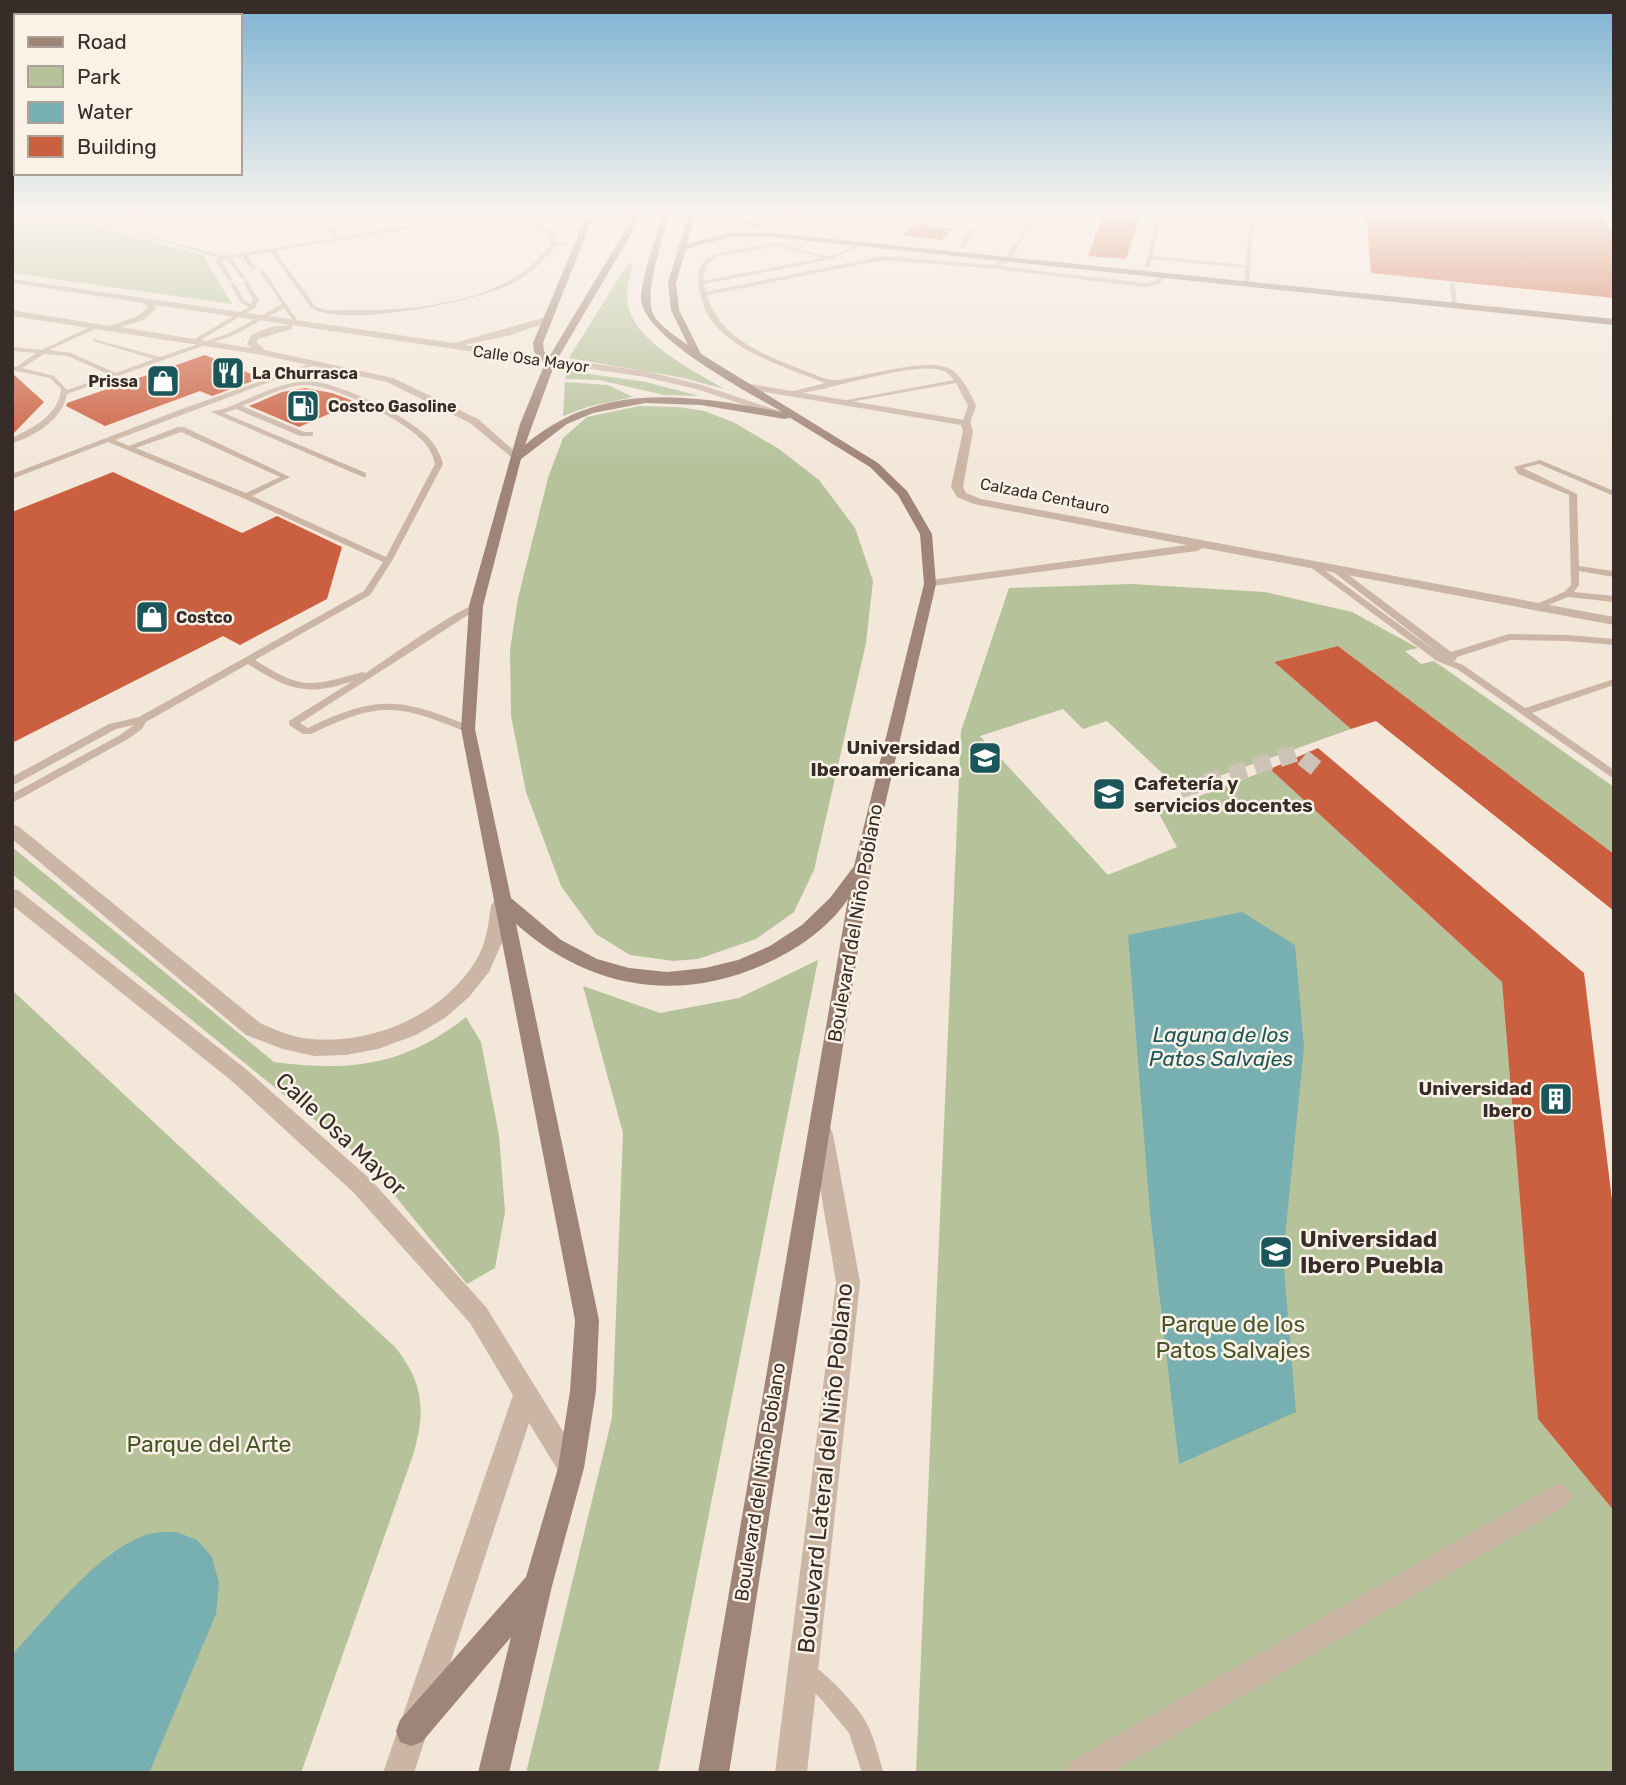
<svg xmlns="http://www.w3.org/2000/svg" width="1626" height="1785" viewBox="0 0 1626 1785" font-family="Rubik,sans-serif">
<rect width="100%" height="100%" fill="#f3e7da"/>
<path fill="#b5c29a" d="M12 212H45L203 255 232 304 12 273Z
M628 263H633C631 273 627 285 627 295 626 339 692 369 724 389L684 378 569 358Z
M568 371 646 382 699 396 664 395 599 380 565 379Z
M565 382 608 385 633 397 587 407 563 416Z
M639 406 678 407 704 411 733 422 779 449 819 480 855 528 873 581 866 643 814 870 794 912 756 939 698 959 673 961 630 955 596 934 561 886 526 792 511 716 510 650 518 598 548 478 563 438 587 417Z
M1132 584 1265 592 1352 612 1418 648 1405 651 1421 664 1434 661 1614 787V854L1338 646 1274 662 1351 729 1180 790 1107 721 1083 729 1063 709 980 736 1108 875 1177 847 1158 812 1270 769 1502 982 1538 1419 1614 1511V1773H916L961 731 1009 588Z
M12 847 274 1062C349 1072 405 1066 466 1017L481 1042 499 1135 505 1212 495 1268 467 1284 369 1164 12 874Z
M818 960 658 1773H526L612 1418 623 1133 583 986 660 1013 739 998Z
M12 990 396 1348C424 1384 426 1412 413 1455L301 1773H12Z"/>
<path fill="#78afb1" d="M1242 912 1295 945 1304 1047 1283 1257 1296 1412 1179 1464 1150 1213 1128 935Z
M176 1532 197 1540 212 1557 219 1583 216 1614 149 1773H12V1655C48 1617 99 1549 149 1534 158 1532 168 1532 176 1532Z"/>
<path fill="#cb6040" d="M1105 212H1141L1126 259 1088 256Z
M1366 212H1597L1614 233V298L1371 273Z
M914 224 953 229 942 240 902 235Z
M205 355 261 378 212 396 200 391 105 426 66 406 67 403Z
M12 373 44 402 12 435Z
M305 388 332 393 356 402 299 427 249 406 282 392Z
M113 472 242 533 277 516 342 547 327 599 240 645 223 636 12 743V512Z
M1338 646 1614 854V911L1376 721 1351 729 1274 662Z
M1318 748 1584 973 1614 1216V1511L1538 1419 1502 982 1270 769Z"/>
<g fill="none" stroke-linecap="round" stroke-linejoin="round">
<path stroke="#cdc2b6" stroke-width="17" stroke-dasharray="17 9" stroke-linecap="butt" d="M1180 790 1297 753 1316 768"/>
<path fill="#cbb6a6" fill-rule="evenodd" d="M68 212 94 220 143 212H158L100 222 224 256 335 238 312 212H317L340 237 495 212H509L275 251 315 306C326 312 340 310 352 310 404 311 465 305 511 280 527 271 540 258 551 244L550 237 523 212H528L555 236 557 244C546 258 533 272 517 281 483 301 345 329 311 308L271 252 252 255 248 258 256 268 253 270 242 258 244 256 231 258 245 277 242 279 229 261 224 260 222 262 232 279 229 281 216 262 219 258 59 212Z
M792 212H797L778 229H774V227Z
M947 212H952L944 222 965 225 975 231 964 248 959 247 969 231 962 227 904 220 906 219 940 221Z
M1035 212H1040L1010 260 1001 266 1145 283 1155 282 1162 274 1167 275 1159 284 1145 287 996 269 883 260 707 295C719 339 767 356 805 371 814 374 827 381 836 380 862 378 930 355 952 370 963 378 971 394 976 406L970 423 966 425 962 423 968 406 956 383 839 404 836 402 954 380C952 378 948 373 946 372 921 357 821 394 790 394V392L825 383C786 367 717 348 703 304 690 260 702 256 741 249 753 247 767 242 778 243 792 245 818 257 830 256 839 255 851 247 859 243L864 244 832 259 704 284 706 292 883 256 995 265 1006 258ZM776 246 823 258 703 281 706 266 715 257Z
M1158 212H1163L1152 256 1246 265 1250 212H1254L1249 285 1244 284 1245 268 1152 259 1149 267H1145Z
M263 270 301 326H297L284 308 234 335 67 394C63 419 34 437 12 443V438C34 427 58 416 61 389L50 378 12 370V366L16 367 36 353 12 351V347L41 350 97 324 99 327 49 350 71 353 116 373 154 359 93 341V339L160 357 230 333 282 304 260 272ZM44 354 68 356 110 375 67 390 54 376 22 368Z
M243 281H247L259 300 255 308 197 342H193V340L249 307 241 303 230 283H234L245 301 251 304 253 300Z
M1450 283 1455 284 1457 306 1452 305Z
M315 362 320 363 115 440 129 446 178 427H184L290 477 252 496 386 557 435 464C433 455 429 447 422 440 403 420 333 384 305 385 284 386 262 398 242 406L304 432H313V436H300L236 409 224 413 366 473V477H363L211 412C216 410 221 410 226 408 251 398 277 384 304 381 334 379 405 415 427 436 435 444 440 453 443 464L392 561 370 595 255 660C302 690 310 687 362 672L366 673C384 661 465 603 479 604V608L300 723 308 728C378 694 401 698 472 727L473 729 472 731H464C395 703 378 702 311 734H303L289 725V721L353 681C307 697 288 690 248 664L146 722 142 729 128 739 12 803V794L120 735 134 725 116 729 12 786V777L109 724 139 717 364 591 383 562 243 498 108 442 12 479V474L182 409ZM181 432 280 477 246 493 136 448Z
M1540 460 1614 491V496L1539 464 1523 468 1577 494 1579 566 1614 571V577L1579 571V585L1574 592 1614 596V602L1568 597 1538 609H1532L1530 607 1564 592 1571 585 1569 495 1518 474 1514 467Z
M1312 561 1441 655 1332 571V567H1338L1451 652 1509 634 1568 635 1614 639V645L1568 641 1510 640 1457 657 1456 660 1453 661 1463 665 1525 708 1614 679V685L1532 713 1614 770V779L1457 669 1437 661 1309 566V562Z
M805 1661C822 1668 855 1703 865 1720 874 1735 878 1756 884 1773H862L849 1733 821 1699 798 1678 795 1671 798 1664Z"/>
<path fill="#cbb6a6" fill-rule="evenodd" d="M554 242 572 244 551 246Z
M1558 1483 1567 1487 1571 1496 1567 1505 1111 1773H1066L1070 1762Z"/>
<path fill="#cbb6a6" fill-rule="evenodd" d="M744 383 970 421 973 431 963 487 966 493 981 499 1614 617V625L1203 548 1197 551 925 587 924 584 930 580 1187 545 974 504 957 497 951 487 963 431 961 425 741 388 739 386Z"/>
<path fill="#cbb6a6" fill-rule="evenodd" d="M12 279 454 343 546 317 549 322 507 336 464 345 645 371 702 385 797 417 788 419 696 389 645 377 155 305 156 309 144 320 120 327 251 348 247 344 251 335 271 327 292 325V329L258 339 257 343 265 350 393 378 478 419 520 456V460L516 461 470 423 387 382 262 355 12 316V310L110 326 138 316 148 307 143 303 12 283Z
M12 824 18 826 260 1023C276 1030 293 1038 311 1039 372 1045 442 1015 475 962 486 945 488 926 491 906L494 901H506L509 906 504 938 489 972 469 997 445 1018 416 1035 378 1049 346 1055 314 1056 283 1049 246 1035 12 839Z
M12 889 18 890 247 1070 370 1179 486 1307 580 1459 584 1468 580 1477 571 1481 562 1477 529 1423 414 1773H383L513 1395 470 1323 354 1193 233 1082 12 905Z
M822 1124 830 1127 833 1134 860 1282 807 1773H775L836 1282 811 1134 814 1127Z"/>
<path fill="#9f8577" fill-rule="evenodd" d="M588 212H595L543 343 544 351 549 357 628 226 633 212H640L636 226 555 363 525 445C601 380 690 395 782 412 750 393 638 335 641 296 643 272 657 236 663 212H670C664 236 642 295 654 316 662 328 677 337 688 345L671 310 668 283 689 212H696L687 244 729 233H773L1614 319V325L773 237H729L686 249 676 283 679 310 701 354 878 463 907 491 932 534 936 584 872 861 729 1773H698L848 899C828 929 796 950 765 964 676 1004 588 988 516 924L599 1320 596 1391 584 1468 552 1586 509 1773H478L511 1637 422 1742 411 1746 400 1742 396 1731 400 1720 526 1577 558 1468 570 1391 575 1320 461 729 469 606 520 424 545 363 534 352 533 343ZM645 403 701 405 785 419 789 417 870 467 898 495 920 534 924 584 854 866 830 898 802 925 770 946 738 960 705 968 667 972 629 968 597 959 561 940 511 898 475 729 483 606 521 459 567 424 593 413Z
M709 212H721L765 226 761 228Z"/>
</g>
<linearGradient id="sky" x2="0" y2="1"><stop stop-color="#7bb2d2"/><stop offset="0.46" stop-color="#faf4ee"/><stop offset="1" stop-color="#faf4ee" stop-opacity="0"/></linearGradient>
<rect width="1626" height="462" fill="url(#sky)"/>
<defs>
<symbol id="restaurant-square" viewBox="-11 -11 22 22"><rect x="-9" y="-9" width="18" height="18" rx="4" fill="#1b575a" stroke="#faf1e7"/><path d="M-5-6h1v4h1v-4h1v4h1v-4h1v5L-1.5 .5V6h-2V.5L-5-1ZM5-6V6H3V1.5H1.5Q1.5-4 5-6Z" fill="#fff"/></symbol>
<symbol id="shop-square" viewBox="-11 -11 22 22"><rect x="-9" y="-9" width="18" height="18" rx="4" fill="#1b575a" stroke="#faf1e7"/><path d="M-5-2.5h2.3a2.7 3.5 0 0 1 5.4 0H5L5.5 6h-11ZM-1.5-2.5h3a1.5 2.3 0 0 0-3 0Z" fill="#fff"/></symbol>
<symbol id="fuel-square" viewBox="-11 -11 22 22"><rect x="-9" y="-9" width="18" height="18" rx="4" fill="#1b575a" stroke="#faf1e7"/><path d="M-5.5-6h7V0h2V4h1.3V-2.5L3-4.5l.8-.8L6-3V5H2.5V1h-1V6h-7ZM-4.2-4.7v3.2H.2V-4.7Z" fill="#fff"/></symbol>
<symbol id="school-square" viewBox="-11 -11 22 22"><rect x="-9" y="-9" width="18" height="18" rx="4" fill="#1b575a" stroke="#faf1e7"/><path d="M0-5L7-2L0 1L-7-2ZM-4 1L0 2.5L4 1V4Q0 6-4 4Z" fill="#fff"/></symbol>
<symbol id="university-square" viewBox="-11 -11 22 22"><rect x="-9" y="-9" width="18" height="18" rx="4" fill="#1b575a" stroke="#faf1e7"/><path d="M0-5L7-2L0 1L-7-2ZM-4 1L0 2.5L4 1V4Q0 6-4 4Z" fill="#fff"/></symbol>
<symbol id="building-square" viewBox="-11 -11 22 22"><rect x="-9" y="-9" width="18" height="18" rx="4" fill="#1b575a" stroke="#faf1e7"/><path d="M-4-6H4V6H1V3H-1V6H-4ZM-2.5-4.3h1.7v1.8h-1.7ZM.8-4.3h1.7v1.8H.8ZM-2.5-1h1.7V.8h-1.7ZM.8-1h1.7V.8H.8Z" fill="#fff"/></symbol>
</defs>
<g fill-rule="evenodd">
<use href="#restaurant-square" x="209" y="354" width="38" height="38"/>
<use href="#shop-square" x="144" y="362" width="38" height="38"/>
<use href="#fuel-square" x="284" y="387" width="38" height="38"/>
<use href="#shop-square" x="133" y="598" width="38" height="38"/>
<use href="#school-square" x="966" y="739" width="38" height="38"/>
<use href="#university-square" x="1090" y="775" width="38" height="38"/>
<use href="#building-square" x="1537" y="1080" width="38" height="38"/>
<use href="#university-square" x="1257" y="1233" width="38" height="38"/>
</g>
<g text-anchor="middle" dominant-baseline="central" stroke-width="5" stroke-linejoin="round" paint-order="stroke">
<g font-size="16" fill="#372c27" stroke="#faf1e7">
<text transform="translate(531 359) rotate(8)">Calle Osa Mayor</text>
<text transform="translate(1045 496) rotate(11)">Calzada Centauro</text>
</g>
<g font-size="16" font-weight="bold" fill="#372c27" stroke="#faf1e7" text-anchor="start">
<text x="252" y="373">La Churrasca</text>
<text x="138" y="381" text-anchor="end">Prissa</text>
<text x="328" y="406">Costco Gasoline</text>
<text x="176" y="617">Costco</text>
</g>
<g font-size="19" font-weight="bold" fill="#372c27" stroke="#faf1e7" text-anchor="end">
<text x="960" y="747">Universidad<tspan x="960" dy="22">Iberoamericana</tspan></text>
<text x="1134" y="783" text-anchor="start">Cafetería y<tspan x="1134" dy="22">servicios docentes</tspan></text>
<text x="1532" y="1088">Universidad<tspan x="1532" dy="22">Ibero</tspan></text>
</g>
<g font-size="19" fill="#372c27" stroke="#faf1e7">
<text transform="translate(855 923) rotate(-80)">Boulevard del Niño Poblano</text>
<text transform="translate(760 1482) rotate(-81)">Boulevard del Niño Poblano</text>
</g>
<g font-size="21" font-style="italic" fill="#1b575a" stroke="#faf1e7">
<text x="1221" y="1034">Laguna de los<tspan x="1221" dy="24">Patos Salvajes</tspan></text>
</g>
<g font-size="23" fill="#372c27" stroke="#faf1e7">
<text transform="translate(341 1134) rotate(43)">Calle Osa Mayor</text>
<text transform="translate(825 1468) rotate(-84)">Boulevard Lateral del Niño Poblano</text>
</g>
<g font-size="23" font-weight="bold" fill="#372c27" stroke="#faf1e7" text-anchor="start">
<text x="1300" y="1239">Universidad<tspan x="1300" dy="26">Ibero Puebla</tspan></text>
</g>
<g font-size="23" fill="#47562a" stroke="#faf1e7">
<text x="1233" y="1324">Parque de los<tspan x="1233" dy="26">Patos Salvajes</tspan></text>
<text x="209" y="1444">Parque del Arte</text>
</g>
</g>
<rect width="1626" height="1785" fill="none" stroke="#372c27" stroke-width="28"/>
<rect x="14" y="14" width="228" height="161" fill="#faf1e7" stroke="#aca29a" stroke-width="2"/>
<rect x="28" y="37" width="35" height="10" fill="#9f8577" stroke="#aca29a" stroke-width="2"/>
<text x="77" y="49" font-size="21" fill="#372c27">Road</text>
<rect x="28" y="66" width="35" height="21" fill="#b5c29a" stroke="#aca29a" stroke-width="2"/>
<text x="77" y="84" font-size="21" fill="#372c27">Park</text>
<rect x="28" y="102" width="35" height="21" fill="#78afb1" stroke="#aca29a" stroke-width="2"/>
<text x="77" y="119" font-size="21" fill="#372c27">Water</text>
<rect x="28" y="136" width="35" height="21" fill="#cb6040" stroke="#aca29a" stroke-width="2"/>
<text x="77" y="154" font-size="21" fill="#372c27">Building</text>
</svg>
